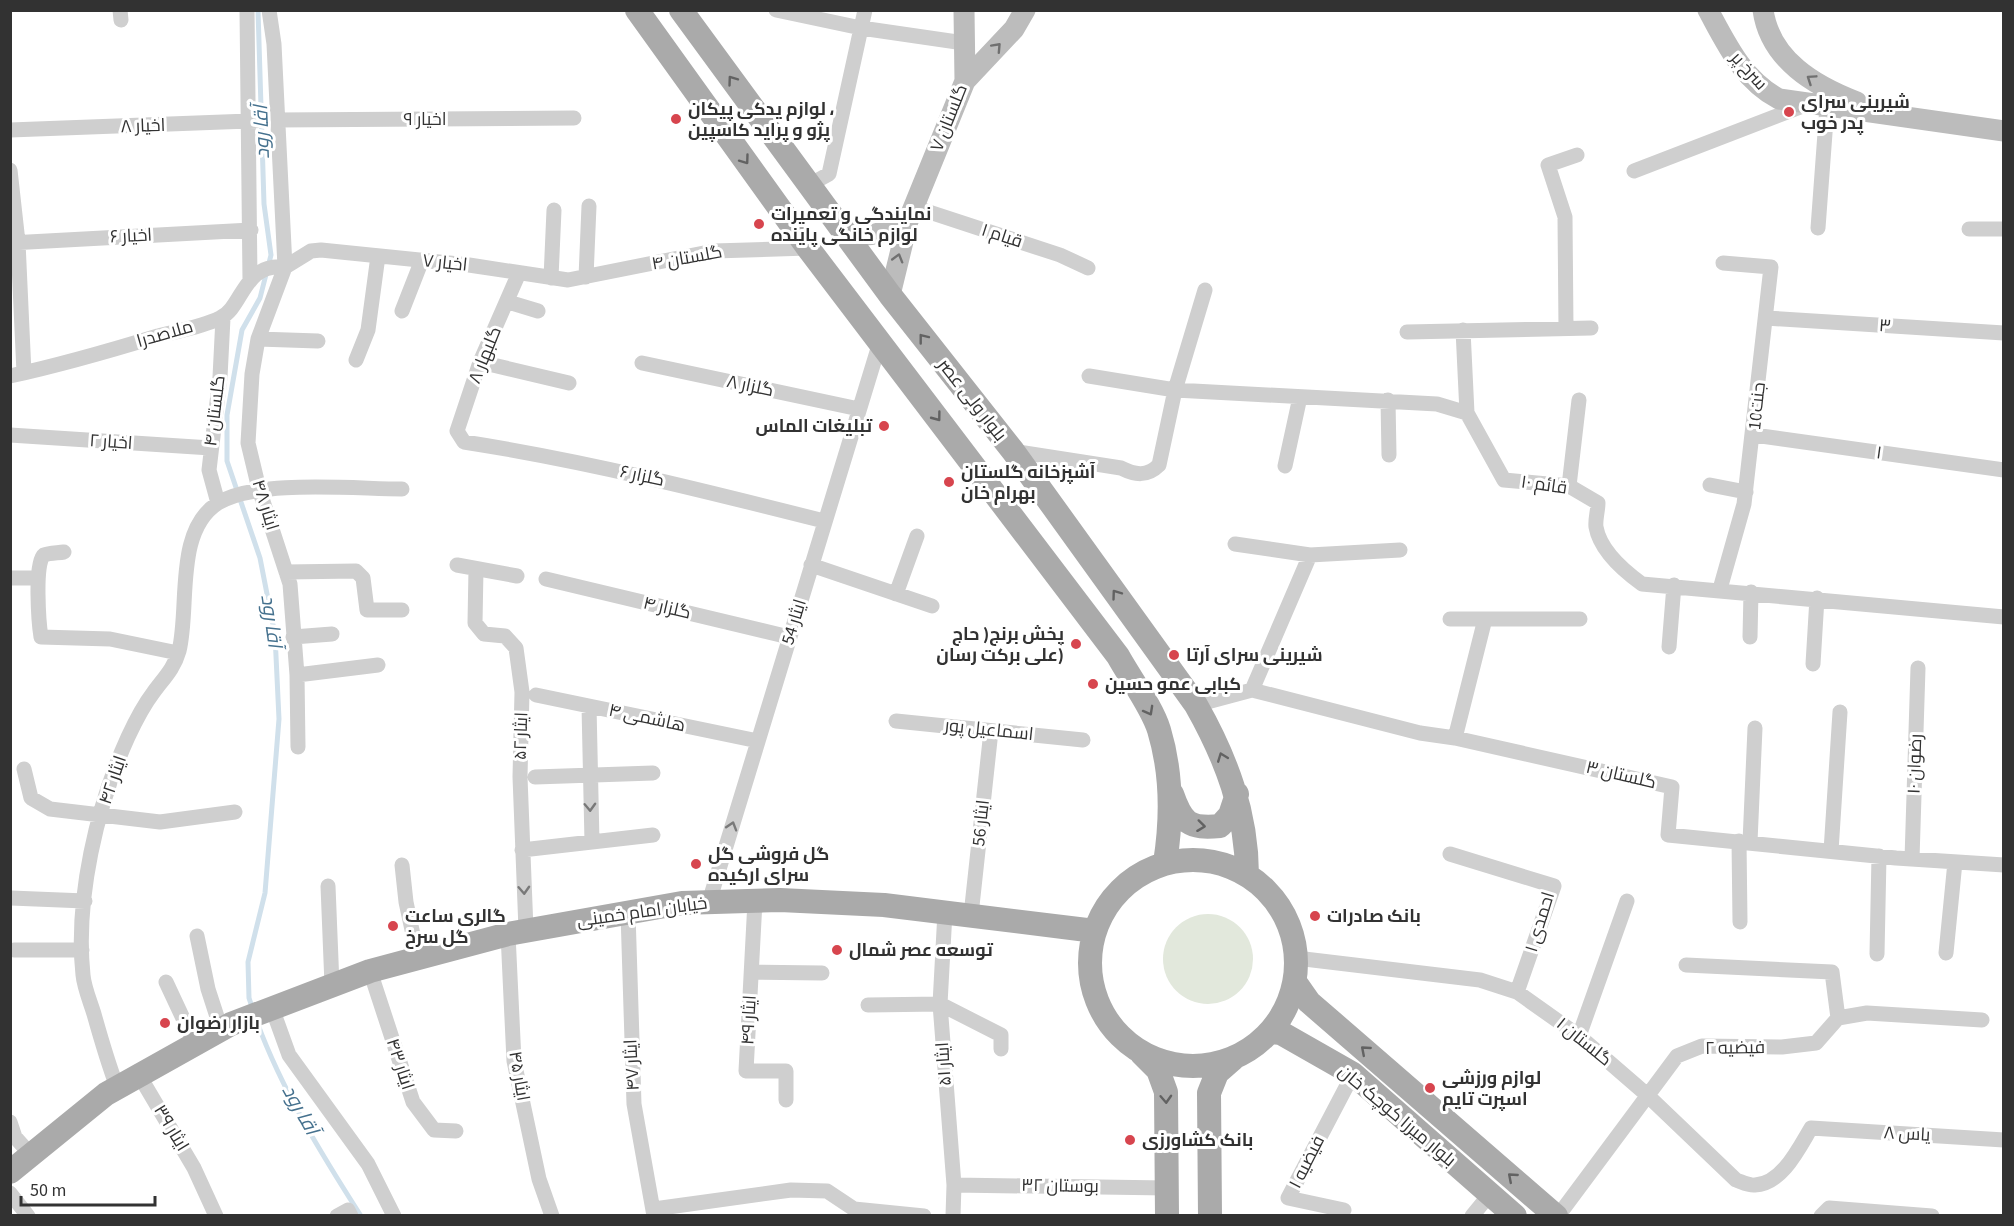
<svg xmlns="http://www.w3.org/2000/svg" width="2014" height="1226" viewBox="0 0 2014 1226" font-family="'Source Sans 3',Cairo,sans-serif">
<rect width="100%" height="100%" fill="#fff"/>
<path fill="#e2e8dc" d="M1163 959a45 45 0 1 1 90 0a45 45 0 1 1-90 0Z"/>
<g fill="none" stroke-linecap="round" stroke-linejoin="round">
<path stroke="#d0e0eb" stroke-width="5" d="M253 1010 249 998 248 962 265 893 279 719 275 635 260 558 227 461V415L242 330 260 298 271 255 264 204 258 10
M257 1022C282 1090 322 1155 361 1216"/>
<path stroke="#cfcfcf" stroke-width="15" d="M120 10 121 20
M247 10 250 280
M269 10 274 44 285 267 258 339 252 374 248 443 259 489 290 584 297 675 298 747
M776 10 861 28 964 43
M10 130 276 120 574 118
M10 170 18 242 24 373
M1634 171 1808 104
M809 185 829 174 865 10
M914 207 1060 255 1088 268
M1818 228 1827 106
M1969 229H2004
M10 243 251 230
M285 267 311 251 321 250 469 265 568 280 714 251 808 248
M519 273 480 362 457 431 464 442C586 461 705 491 824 521
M586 277 589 206
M551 278 554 210
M508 302 538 311
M402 311 422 260
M1766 318 2004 333
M1566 328 1565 217 1548 165 1577 155
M1463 330 1467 413
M1407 332 1591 328
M258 339 318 341
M356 360 368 330 378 256
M480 362 569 383
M642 363 859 409
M10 376C60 365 109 351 158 336 178 331 202 327 220 318 243 308 243 262 285 267
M1089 376 1175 390 1437 404 1467 413 1504 480 1569 486 1598 503C1598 510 1595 520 1596 527 1600 550 1624 571 1642 584L2004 617
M1388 400 1389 455
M10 435 211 448
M1754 435 2004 470
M1013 451 1121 468C1135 475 1147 477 1159 465L1175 390 1205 290
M1285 466 1300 397
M1710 485 1746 492
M1569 486 1579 400
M218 503 209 470 220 377 223 318
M1235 544 1310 555 1400 550
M64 552C58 553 49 553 44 555 34 562 39 625 41 637L110 639 178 653
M457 565 517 576
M811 565 932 606
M476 569 475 623 484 634 505 636 516 648 522 692 520 777 526 930
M286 572 356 571 363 578 367 610H402
M10 578H38
M546 579 789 637
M1720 589 1744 504 1771 267 1723 263
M896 594 917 536
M1450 619H1580
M293 637 332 634
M1750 637 1751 592
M1669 647 1674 585
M1813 664 1817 598
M297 675 378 665
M1252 690 1310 555
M536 695 758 741
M1196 705 1252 690 1420 733 1455 738 1672 787 1668 835 1896 858 2004 865
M589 706 592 842
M896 721 1083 740
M1455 738 1485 619
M24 769 31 798 50 809 160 822 235 812
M535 777 653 773
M1739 841 1740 922
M1750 842 1755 728
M522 850 653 835
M1831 851 1840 712
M1450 854 1554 886 1517 992
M1912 859 1918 668
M402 865 406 902 418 958
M328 886 332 985
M11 898 85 901
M755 901 746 1071H786V1100
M709 902 880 342
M945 912 940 1004 954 1185 953 1216
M628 913 634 1104 654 1216
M971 915 991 731
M508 934 514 1061 539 1179 552 1216
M197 936 208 989 221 1029
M14 950H82
M1946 953 1955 862
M1877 954 1879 856
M1296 958 1480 980 1517 992 1579 1036 1646 1094 1736 1180C1742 1182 1749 1186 1755 1185 1782 1184 1799 1148 1811 1128L2004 1140
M1686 965 1832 972 1838 1018
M370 971 413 1102 434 1130 456 1131
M752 972 822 973
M166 982 195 1044
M868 1005 940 1004 1001 1035V1049
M272 1008 289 1055 368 1164 394 1216
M1579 1036 1627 901
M139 1075 194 1168 216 1216
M117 1087C108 1063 101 1039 94 1014 90 1001 84 987 83 975 75 899 97 805 128 737 135 722 143 706 153 693 163 679 174 669 179 651 190 607 174 531 218 503 257 479 355 489 402 489
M10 1122 15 1137 31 1155
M954 1185 1167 1188
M10 1193 28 1216
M654 1209 791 1190 827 1191 854 1209 924 1216
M1344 1210 1288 1198 1353 1074
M337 1216 348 1210 351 1216
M1472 1216 1490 1194
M1558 1216 1677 1056 1702 1046 1782 1047 1816 1043 1838 1018 1867 1013 1982 1020
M1821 1216 1829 1208 1932 1216"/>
<path stroke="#bcbcbc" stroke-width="21" d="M1708 10C1727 45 1743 80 1779 99L2004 131
M1763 10C1770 60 1815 86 1857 102
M965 81 1014 29 1025 10
M841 229C868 242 882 232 908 221
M890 295 908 221 965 81 964 10"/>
<path stroke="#aaa" stroke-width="24" d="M637 10 808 248 1118 656C1130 678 1152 707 1159 730 1172 773 1172 819 1165 863
M681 10 890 295 1013 451 1196 705C1226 758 1247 813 1247 875
M1172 794C1182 823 1189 829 1220 826L1230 815 1237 794
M1090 963a103 103 0 1 1 206 0a103 103 0 1 1-206 0Z
M1295 982 1309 1002 1556 1216
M1270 1032 1281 1033 1353 1074 1515 1216
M1142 1054 1158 1070 1166 1092 1167 1216
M10 1172 106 1094 231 1024 370 971 508 934 682 903 780 900 884 905 1095 931
M1210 1216 1209 1093 1217 1073 1233 1059"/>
</g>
<defs><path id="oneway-chevron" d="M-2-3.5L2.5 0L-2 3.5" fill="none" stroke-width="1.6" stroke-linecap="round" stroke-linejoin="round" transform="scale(1.5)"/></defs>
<g stroke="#707070">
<use href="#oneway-chevron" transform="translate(997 47) rotate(-47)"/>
<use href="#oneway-chevron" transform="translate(1811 79) rotate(-146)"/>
<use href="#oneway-chevron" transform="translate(898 258) rotate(-74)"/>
</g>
<g stroke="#626262">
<use href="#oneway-chevron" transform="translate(732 80) rotate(-126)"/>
<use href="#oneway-chevron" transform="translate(745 160) rotate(54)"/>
<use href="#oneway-chevron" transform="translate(923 338) rotate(-128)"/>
<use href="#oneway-chevron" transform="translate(937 417) rotate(53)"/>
<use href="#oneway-chevron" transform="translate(1116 594) rotate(-126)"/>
<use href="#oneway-chevron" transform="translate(1149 711) rotate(61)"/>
<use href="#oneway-chevron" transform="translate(1222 757) rotate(-111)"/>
<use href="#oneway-chevron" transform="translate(1201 826) rotate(7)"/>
<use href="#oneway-chevron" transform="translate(1365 1050) rotate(-139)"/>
<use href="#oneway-chevron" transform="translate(1166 1099) rotate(87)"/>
<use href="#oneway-chevron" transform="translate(1512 1177) rotate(-139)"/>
</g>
<g stroke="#797979">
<use href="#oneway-chevron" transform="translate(590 807) rotate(88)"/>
<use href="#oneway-chevron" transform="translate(732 826) rotate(-73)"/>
<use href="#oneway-chevron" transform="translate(524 890) rotate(87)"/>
</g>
<g fill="#d7454e" stroke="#fff" stroke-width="2">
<circle cx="1789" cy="112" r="6"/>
<circle cx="676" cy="119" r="6"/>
<circle cx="759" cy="224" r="6"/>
<circle cx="884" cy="426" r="6"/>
<circle cx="949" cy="482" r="6"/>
<circle cx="1076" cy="644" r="6"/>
<circle cx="1174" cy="655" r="6"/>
<circle cx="1093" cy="684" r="6"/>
<circle cx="696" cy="864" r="6"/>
<circle cx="1315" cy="916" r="6"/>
<circle cx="393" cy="926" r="6"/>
<circle cx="837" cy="950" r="6"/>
<circle cx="165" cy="1023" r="6"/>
<circle cx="1430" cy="1088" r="6"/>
<circle cx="1130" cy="1140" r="6"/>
</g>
<g text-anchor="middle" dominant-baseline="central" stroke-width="6" stroke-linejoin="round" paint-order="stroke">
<g font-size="18" fill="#323232" stroke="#fff">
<text transform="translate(1749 71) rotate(48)">سرخ پر</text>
<text transform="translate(949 118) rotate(-68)">گلستان ۷</text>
<text x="425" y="119">اخیار ۹</text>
<text transform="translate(143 126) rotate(-2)">اخیار ۸</text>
<text transform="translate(131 236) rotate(-3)">اخیار ۶</text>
<text transform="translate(1002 236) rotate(18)">قیام ۱</text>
<text transform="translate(687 258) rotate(-10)">گلستان ۴</text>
<text transform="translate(445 263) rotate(6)">اخیار ۷</text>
<text transform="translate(1885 326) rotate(4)">۳</text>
<text transform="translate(165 334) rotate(-16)">ملاصدرا</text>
<text transform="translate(485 355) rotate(-68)">گلبهار ۸</text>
<text transform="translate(750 386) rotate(12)">گلزار ۸</text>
<text transform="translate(972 400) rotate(52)">بلوار ولی عصر</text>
<text transform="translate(1757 406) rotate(-84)">جنت10</text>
<text transform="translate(215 411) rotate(-83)">گلستان ۴</text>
<text transform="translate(111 442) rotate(4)">اخیار ۲</text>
<text transform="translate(1879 453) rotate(8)">۱</text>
<text transform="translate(642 476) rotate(12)">گلزار ۶</text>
<text transform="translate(1544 485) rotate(8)">قائم ۱۰</text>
<text transform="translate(265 505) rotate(73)">ایثار ۴۸</text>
<text transform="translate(667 608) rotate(13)">گلزار ۴</text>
<text transform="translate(794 622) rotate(-73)">ایثار 54</text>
<text transform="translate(647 718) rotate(12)">هاشمی ۴</text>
<text transform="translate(989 730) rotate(6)">اسماعیل پور</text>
<text transform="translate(521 736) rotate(-88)">ایثار ۵۲</text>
<text transform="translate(1915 764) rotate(-88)">رضوان ۱۰</text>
<text transform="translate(1621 775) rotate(13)">گلستان ۳</text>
<text transform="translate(113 780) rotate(-71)">ایثار ۴۲</text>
<text transform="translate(981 823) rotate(-84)">ایثار 56</text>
<text transform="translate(642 912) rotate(-8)">خیابان امام خمینی</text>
<text transform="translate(1540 922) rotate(-73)">احمدی ۱</text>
<text transform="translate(749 1020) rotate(-87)">ایثار ۴۹</text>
<text transform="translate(1584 1042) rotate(39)">گلستان ۱</text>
<text transform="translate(1735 1048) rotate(-1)">فیضیه ۲</text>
<text transform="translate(400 1064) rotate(72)">ایثار ۴۳</text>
<text transform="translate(944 1064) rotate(-94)">ایثار ۵۱</text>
<text transform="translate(632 1065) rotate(-93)">ایثار ۴۷</text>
<text transform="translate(519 1076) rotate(80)">ایثار ۴۵</text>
<text transform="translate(1397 1116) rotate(40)">بلوار میرزا کوچک خان</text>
<text transform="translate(171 1128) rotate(59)">ایثار ۳۹</text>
<text transform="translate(1907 1134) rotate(3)">یاس ۸</text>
<text transform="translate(1307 1162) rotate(-63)">فیضیه ۱</text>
<text transform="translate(1060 1186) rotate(1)">بوستان ۳۲</text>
</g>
<g font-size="18" font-weight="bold" fill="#323232" stroke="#fff" text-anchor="start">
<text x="1801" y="102">شیرینی سرای<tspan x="1801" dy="21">پدر خوب</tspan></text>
<text x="688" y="109">لوازم یدکی پیکان ،<tspan x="688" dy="21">پژو و پراید کاسپین</tspan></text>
<text x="771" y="214">نمایندگی و تعمیرات<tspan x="771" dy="21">لوازم خانگی پاینده</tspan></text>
<text x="872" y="426" text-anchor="end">تبلیغات الماس</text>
<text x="961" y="472">آشپزخانه گلستان<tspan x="961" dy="21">بهرام خان</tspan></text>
<text x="1064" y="634" text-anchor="end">پخش برنج( حاج<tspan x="1064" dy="21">علی برکت رسان)</tspan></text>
<text x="1186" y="655">شیرینی سرای آرتا</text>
<text x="1105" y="684">کبابی عمو حسین</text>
<text x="708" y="854">گل فروشی گل<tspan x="708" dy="21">سرای ارکیده</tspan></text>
<text x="405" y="916">گالری ساعت<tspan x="405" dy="21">گل سرخ</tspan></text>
<text x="1327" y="916">بانک صادرات</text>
<text x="849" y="950">توسعه عصر شمال</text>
<text x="177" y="1023">بازار رضوان</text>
<text x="1442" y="1078">لوازم ورزشی<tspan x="1442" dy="21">اسپرت تایم</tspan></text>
<text x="1142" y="1140">بانک کشاورزی</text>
</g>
<g font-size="20" font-style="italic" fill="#45718e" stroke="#fff">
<text transform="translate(262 132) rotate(-92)">آقا رود</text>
<text transform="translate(271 621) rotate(82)">آقا رود</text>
<text transform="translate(300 1110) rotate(61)">آقا رود</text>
</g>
</g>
<rect width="2014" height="1226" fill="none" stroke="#323232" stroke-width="24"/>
<path d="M21 1196v9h134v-9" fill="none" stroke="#323232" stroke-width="3"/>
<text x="30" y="1196" font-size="18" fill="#323232" stroke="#ffffff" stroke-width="4.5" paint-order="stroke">50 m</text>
</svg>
